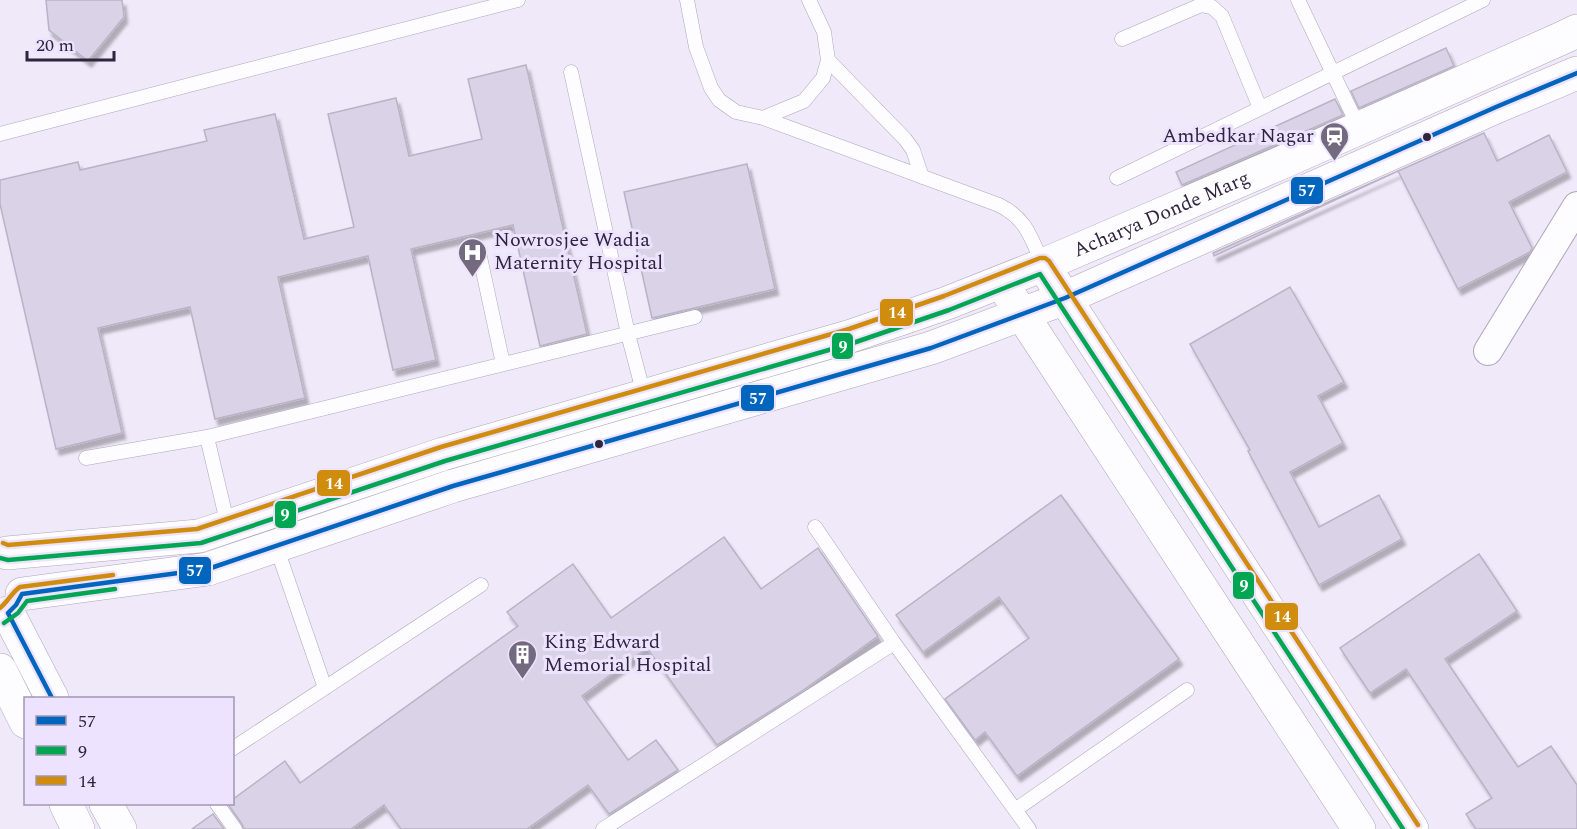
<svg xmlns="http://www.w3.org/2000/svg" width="1577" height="829" viewBox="0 0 1577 829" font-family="Spectral,serif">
<defs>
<filter id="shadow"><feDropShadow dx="3.5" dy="6" stdDeviation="1.5" flood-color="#0004"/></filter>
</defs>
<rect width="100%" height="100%" fill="#efe9f9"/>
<path fill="#dad2e6" stroke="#bab3c6" stroke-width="1.5" filter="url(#shadow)" d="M46 0H122L124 17 88 61 49 30Z
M1446 48 1454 66 1359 108 1351 91Z
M526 65 587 334 540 346 513 225 411 249 436 360 393 370 368 256 278 277 305 398 215 419 190 307 98 328 122 433 56 449 0 204V180L78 162 80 170 207 141 204 130 275 114 304 239 354 227 328 114 396 98 409 156 482 139 468 79Z
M1335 99 1343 115 1182 185 1176 172Z
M1484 133 1497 161 1549 135 1567 172 1509 202 1532 248 1530 252 1458 289 1398 171 1214 256 1213 253Z
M747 164 775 289 652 318 624 192Z
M1290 287 1344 382 1318 396 1343 443 1290 472 1319 527 1379 495 1402 539 1319 585 1248 451 1250 450 1190 344Z
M1061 495 1179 659 1017 776 985 732 975 740 945 699 1029 638 999 597 923 652 896 615Z
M724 537 761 589 818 548 878 636 802 691 717 745 647 648 582 696 628 760 656 740 678 770 609 814 588 785 527 829H401L384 805 351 829H244L242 824 228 804H232V800L285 761 300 783 518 626 507 612 573 564 611 618Z
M1479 554 1517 611 1445 659 1518 767 1551 746 1577 785V829H1476L1466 814 1492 798 1406 669 1370 693 1340 648Z
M213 814 224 829H192Z"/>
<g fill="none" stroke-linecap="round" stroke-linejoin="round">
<defs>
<path id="service" d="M687 0 696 47 711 88 719 100 736 112 763 118 804 101 823 78 828 60 824 32 809 0
M1298 0 1359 128
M1122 39 1201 5 1212 7 1222 16 1260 108
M828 60 905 139 913 150 922 177
M571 72 628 334 644 395
M763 118 999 205C1027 219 1031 238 1043 265
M0 134 518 0
M1117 178 1483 0
M480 257 503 364
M86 458 207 437
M228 526 207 437 695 317
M815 527 894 643 1029 829
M276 546 325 688
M232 749 481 585
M217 804 235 829
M1015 810 1187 690
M603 829 894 643"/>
<path id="minor" d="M1488 351 1577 206"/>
<g id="tertiary">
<path id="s1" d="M1043 265 1283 162 1560 39 1577 31"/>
<path d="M1065 298 1496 107 1577 73"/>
</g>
<path id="secondary" d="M1010 296 1359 829
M7 553 199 536 443 454 851 336 947 303 1043 265 1412 829
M22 594 208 569 453 486 931 348 1065 298
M8 613 52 698
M0 670 26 722
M66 804 78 829
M106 804 120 829"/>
</defs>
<use href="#service" stroke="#aea6b9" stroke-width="15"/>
<use href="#minor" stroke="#aea6b9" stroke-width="30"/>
<use href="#tertiary" stroke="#aea6b9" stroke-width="34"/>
<use href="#secondary" stroke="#aea6b9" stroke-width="34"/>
<use href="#service" stroke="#fdfcfe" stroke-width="14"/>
<use href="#minor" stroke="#fdfcfe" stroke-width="28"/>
<use href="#tertiary" stroke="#fdfcfe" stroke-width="33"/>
<use href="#secondary" stroke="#fdfcfe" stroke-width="33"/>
<defs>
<path id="bus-1" d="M52 698 8 613 16 605 22 594 208 569 453 486 931 348 1065 298 1496 107 1577 73"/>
<path id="bus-2" d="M0 558 8 560 201 543 445 461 853 343 949 310 1040 274 1403 829
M4 623 18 613 27 601 115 589"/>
<path id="bus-3" d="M3 543 8 545 197 529 441 447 849 329 944 296 1040 258H1045L1049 261 1418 825
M0 608C8 602 12 592 20 587L113 575"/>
</defs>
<use href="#bus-1" stroke="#eee3ff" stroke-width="9"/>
<use href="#bus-2" stroke="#eee3ff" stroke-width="9"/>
<use href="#bus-3" stroke="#eee3ff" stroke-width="9"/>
<use href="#bus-1" stroke="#0065bd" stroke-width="4.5"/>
<use href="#bus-2" stroke="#00a651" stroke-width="4.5"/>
<use href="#bus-3" stroke="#cf8c0d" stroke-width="4.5"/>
</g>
<defs>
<symbol id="station-pin" viewBox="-11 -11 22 30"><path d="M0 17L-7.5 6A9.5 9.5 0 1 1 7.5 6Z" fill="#736a80" stroke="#eee3ff"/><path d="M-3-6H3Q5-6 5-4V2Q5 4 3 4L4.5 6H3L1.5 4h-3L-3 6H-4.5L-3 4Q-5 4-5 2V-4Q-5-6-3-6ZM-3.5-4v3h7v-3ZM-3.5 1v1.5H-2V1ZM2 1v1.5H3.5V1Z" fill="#fff"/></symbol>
<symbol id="hospital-pin" viewBox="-11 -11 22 30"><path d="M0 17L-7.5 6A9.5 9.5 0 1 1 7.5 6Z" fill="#736a80" stroke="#eee3ff"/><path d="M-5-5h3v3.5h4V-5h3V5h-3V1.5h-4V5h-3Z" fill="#fff"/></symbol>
<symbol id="building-pin" viewBox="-11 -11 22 30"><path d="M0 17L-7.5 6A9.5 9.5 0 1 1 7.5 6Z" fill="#736a80" stroke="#eee3ff"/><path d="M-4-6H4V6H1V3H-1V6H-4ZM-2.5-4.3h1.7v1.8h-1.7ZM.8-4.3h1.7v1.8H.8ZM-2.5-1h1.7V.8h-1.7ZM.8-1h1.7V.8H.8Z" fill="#fff"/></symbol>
</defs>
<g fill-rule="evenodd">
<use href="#station-pin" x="1318" y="120" width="33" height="45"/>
<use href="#hospital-pin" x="456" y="236" width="33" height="45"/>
<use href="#building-pin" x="506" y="638" width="33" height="45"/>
</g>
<g fill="#30253f" stroke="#eee3ff" stroke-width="2">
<circle cx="1427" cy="137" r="5"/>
<circle cx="599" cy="444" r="5"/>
</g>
<g text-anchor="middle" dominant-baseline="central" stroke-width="6" stroke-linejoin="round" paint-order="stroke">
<g font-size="20" fill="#30253f" stroke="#eee3ff" text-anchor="start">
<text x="1314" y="136" text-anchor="end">Ambedkar Nagar</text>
<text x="494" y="240">Nowrosjee Wadia<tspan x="494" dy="23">Maternity Hospital</tspan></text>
<text x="544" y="642">King Edward<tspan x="544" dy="23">Memorial Hospital</tspan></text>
</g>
<g font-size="20" fill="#30253f" stroke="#eee3ff">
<text stroke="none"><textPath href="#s1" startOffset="129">Acharya Donde Marg</textPath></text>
</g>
</g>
<g stroke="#eee3ff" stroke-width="2">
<rect x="1290" y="176" width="34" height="29" rx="6" fill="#0065bd"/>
<rect x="879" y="298" width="35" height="29" rx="6" fill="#cf8c0d"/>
<rect x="831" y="332" width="23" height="28" rx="6" fill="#00a651"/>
<rect x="740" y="384" width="35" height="28" rx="6" fill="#0065bd"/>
<rect x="316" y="469" width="35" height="28" rx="6" fill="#cf8c0d"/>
<rect x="274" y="500" width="23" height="29" rx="6" fill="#00a651"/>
<rect x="178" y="556" width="34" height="29" rx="6" fill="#0065bd"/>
<rect x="1232" y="571" width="23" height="29" rx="6" fill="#00a651"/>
<rect x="1264" y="602" width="35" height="29" rx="6" fill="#cf8c0d"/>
</g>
<g font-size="16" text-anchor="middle" font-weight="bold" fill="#fff">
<text x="1307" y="196">57</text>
<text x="897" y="318">14</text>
<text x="843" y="352">9</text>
<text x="758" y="404">57</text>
<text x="334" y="489">14</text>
<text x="285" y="520">9</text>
<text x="195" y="576">57</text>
<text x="1244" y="591">9</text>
<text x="1282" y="622">14</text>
</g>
<rect x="24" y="697" width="210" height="108" fill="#eee3ff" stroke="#a297b2" stroke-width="1.5"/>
<rect x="36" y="716" width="30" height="9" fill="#0065bd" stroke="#a297b2" stroke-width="1.5"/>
<text x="78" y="727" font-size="18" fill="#30253f">57</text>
<rect x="36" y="746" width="30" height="9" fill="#00a651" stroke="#a297b2" stroke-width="1.5"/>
<text x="78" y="757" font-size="18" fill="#30253f">9</text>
<rect x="36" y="776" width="30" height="9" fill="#cf8c0d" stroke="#a297b2" stroke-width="1.5"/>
<text x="78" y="787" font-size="18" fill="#30253f">14</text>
<path d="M27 51v9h87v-9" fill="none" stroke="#30253f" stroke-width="3"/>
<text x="36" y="51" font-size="18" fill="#30253f" stroke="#eee3ff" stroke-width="4.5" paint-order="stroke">20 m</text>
</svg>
